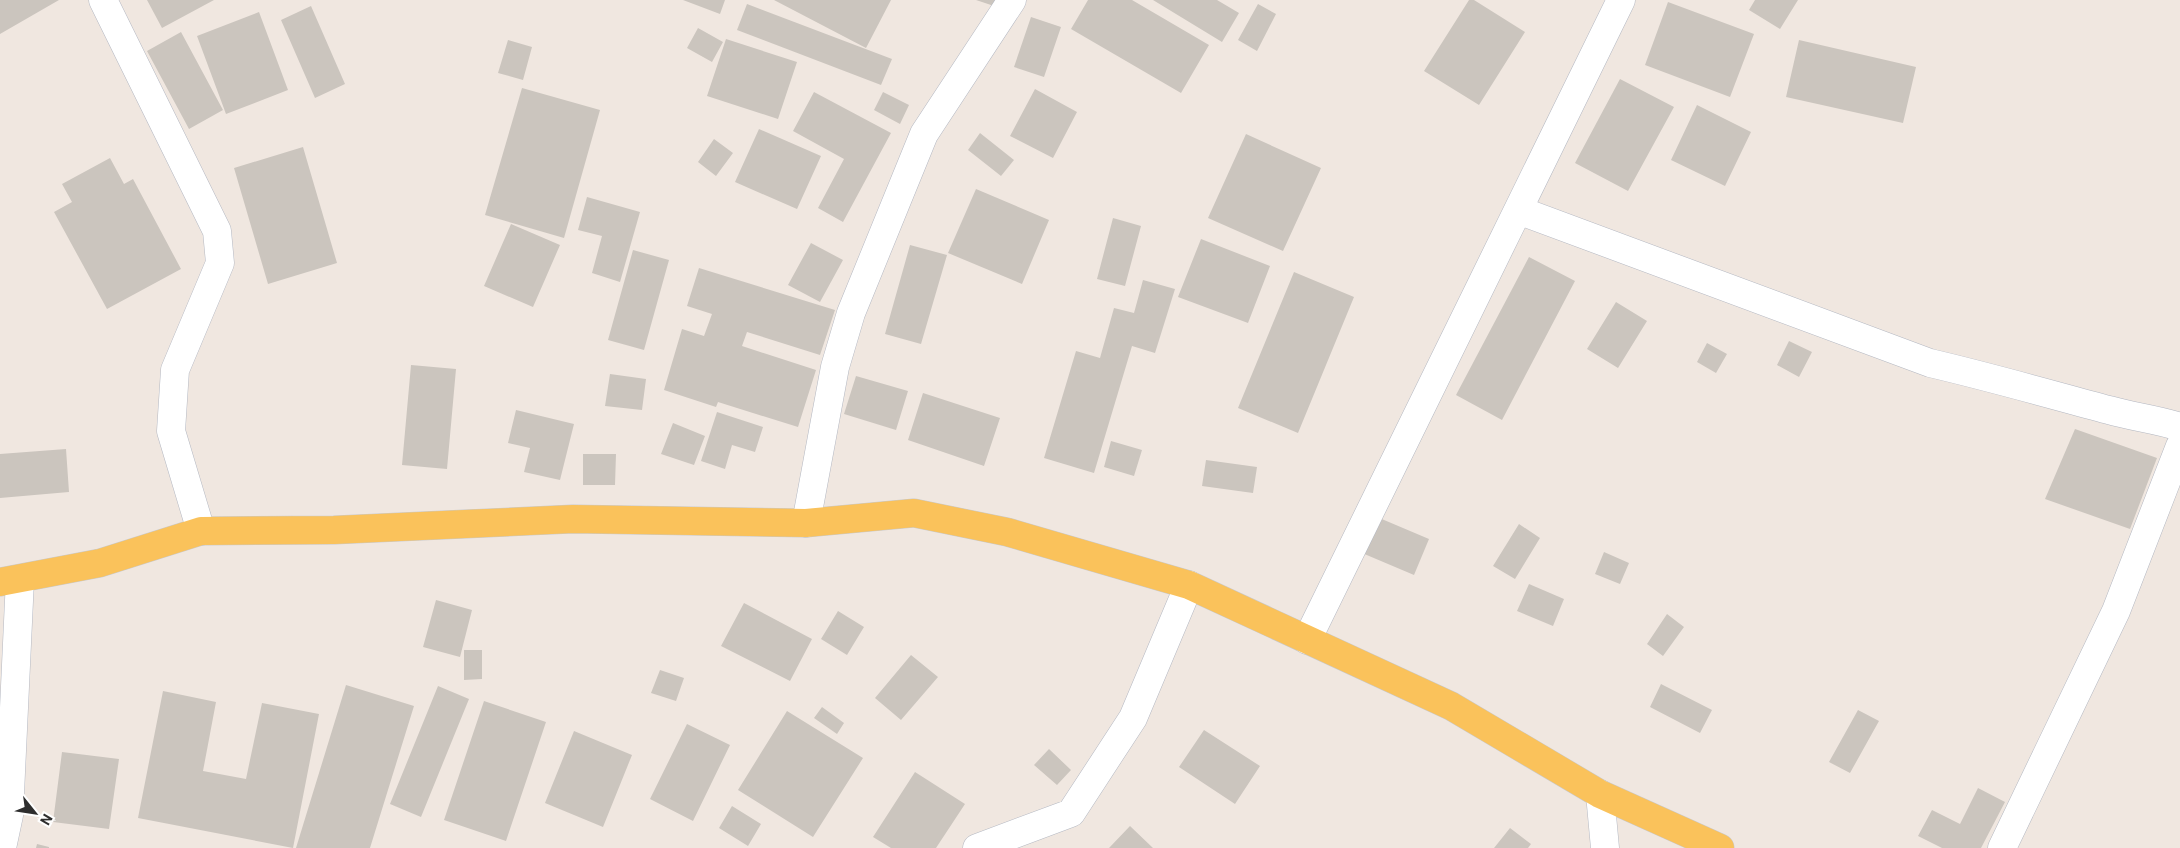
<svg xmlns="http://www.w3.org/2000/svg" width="2180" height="848" viewBox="0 0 2180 848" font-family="Roboto,sans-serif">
<rect width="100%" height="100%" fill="#f0e7e0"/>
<path fill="#cbc5be" d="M0 0H59L0 34Z
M147 0H214L162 28Z
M683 0H725L720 14Z
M774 0H891L866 48Z
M976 0H1000L997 7Z
M1088 0H1132L1209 45 1181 93 1071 29Z
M1153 0H1217L1239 13 1222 42Z
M1469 0H1474L1525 32 1479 105 1424 71Z
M1755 0H1798L1780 29 1749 10Z
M1668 2 1754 34 1730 97 1645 65Z
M747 4 892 59 881 85 737 30Z
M1258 4 1276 14 1257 51 1238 40Z
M311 6 345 84 315 98 281 20Z
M259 12 288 90 226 114 197 36Z
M1031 17 1061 27 1044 77 1014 67Z
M698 28 723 42 712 62 687 48Z
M181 32 223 110 189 129 147 51Z
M726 39 797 62 778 119 707 96Z
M508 40 532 47 523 80 498 73Z
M1799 40 1916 67 1903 123 1786 97Z
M1620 79 1674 107 1628 191 1575 163Z
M522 88 600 110 564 238 485 215Z
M1035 89 1077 112 1053 158 1010 136Z
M814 92 891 133 843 222 818 208 844 159 793 131Z
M883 92 909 105 900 124 874 110Z
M1697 105 1751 132 1725 186 1671 160Z
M759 129 821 156 797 209 735 182Z
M980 133 1014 160 1001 176 968 150Z
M1246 134 1321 168 1283 251 1208 218Z
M714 139 733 153 716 176 698 162Z
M303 147 337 263 268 284 234 168Z
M110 158 124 184 133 179 181 269 107 309 54 212 72 202 62 184Z
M976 189 1049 220 1022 284 948 253Z
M587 197 640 212 620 282 592 273 602 236 578 230Z
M1113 218 1141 226 1125 286 1097 279Z
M511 224 560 245 533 307 484 286Z
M1201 239 1270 266 1248 323 1178 297Z
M811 243 843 260 820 302 788 285Z
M910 245 947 255 921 344 885 334Z
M633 250 669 260 644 350 608 340Z
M1529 257 1575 281 1502 420 1456 395Z
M699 268 835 310 820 355 747 332 742 346 816 370 798 427 718 402 716 407 664 390 682 329 704 336 712 314 687 306Z
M1294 272 1354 297 1298 433 1238 408Z
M1143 280 1175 289 1155 353 1132 346 1094 473 1044 458 1076 351 1100 358 1114 308 1134 313Z
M1616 302 1647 321 1618 368 1587 349Z
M1789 341 1812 352 1799 377 1777 365Z
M1707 343 1727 354 1716 373 1697 362Z
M411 365 456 369 447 469 402 465Z
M610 374 646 379 642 410 605 406Z
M856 376 908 391 896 430 844 414Z
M923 393 1000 418 984 466 908 440Z
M516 410 574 424 560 480 524 472 530 448 508 443Z
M717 412 763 427 755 452 732 445 725 469 701 461Z
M673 423 705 436 694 465 661 454Z
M2075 429 2157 458 2130 529 2045 499Z
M1111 441 1142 450 1134 476 1104 467Z
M66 449 69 492 0 498V454Z
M583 454H616L615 485H583Z
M1206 460 1257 467 1253 493 1202 486Z
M1377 517 1429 539 1414 575 1362 553Z
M1519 524 1540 538 1515 579 1493 566Z
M1604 552 1629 563 1620 584 1595 574Z
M1529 584 1564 599 1553 626 1517 611Z
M436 600 472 610 460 657 423 647Z
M744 603 812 639 790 681 721 646Z
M838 611 864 627 847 655 821 639Z
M1667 614 1684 627 1663 656 1647 644Z
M464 650H482V679L464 680Z
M911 655 938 677 901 720 875 698Z
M660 670 684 678 676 701 651 693Z
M1661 684 1712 710 1700 733 1650 707Z
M346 685 414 706 370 848H296Z
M438 686 469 699 421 817 390 804Z
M163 691 216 702 203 771 246 779 262 703 319 714 293 848 138 818Z
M484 701 546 722 506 841 444 820Z
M822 707 844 723 837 734 814 718Z
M1858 710 1879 721 1850 773 1829 762Z
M787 711 863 758 813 837 738 790Z
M687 724 730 745 693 821 650 799Z
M1204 730 1260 766 1235 804 1179 767Z
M574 731 632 755 603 827 545 803Z
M1049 749 1071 770 1057 785 1034 765Z
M62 752 119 759 109 829 53 822Z
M915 772 965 804 936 848H891L873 837Z
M1978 788 2005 802 1981 848H1942L1918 836 1932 810 1960 824Z
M732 806 761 824 748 846 719 828Z
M1130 826 1153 848H1109Z
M1510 828 1531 844 1528 848H1494Z
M37 844 49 847V848H36Z"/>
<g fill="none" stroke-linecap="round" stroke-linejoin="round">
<defs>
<path id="minor" d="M103 0 217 231 220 263 175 370 171 431 201 531
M1518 210 1930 363C1990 377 2049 394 2109 410 2133 417 2156 419 2180 427
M806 523 835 367 851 313 924 134 1012 0
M1307 640 1621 0
M1600 794 1605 848
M2 848 9 815 20 579
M977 848 1071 813 1133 718 1189 585
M2002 848 2116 611 2180 446"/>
<path id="major" d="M0 582 100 563 201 531 334 530 573 519 806 523 914 513 1007 532 1189 585 1451 706 1600 794 1720 848"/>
</defs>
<use href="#minor" stroke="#b4b8c2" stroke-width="29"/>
<use href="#major" stroke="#c9c9c9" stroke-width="29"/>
<use href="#minor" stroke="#fff" stroke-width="28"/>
<use href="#major" stroke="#fac25b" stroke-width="28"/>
</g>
<g transform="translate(35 813) rotate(120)" stroke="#ffffff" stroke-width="4" paint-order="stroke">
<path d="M0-4L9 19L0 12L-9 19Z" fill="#2e2e2e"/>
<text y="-8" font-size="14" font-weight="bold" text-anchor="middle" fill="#2e2e2e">N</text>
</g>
</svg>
